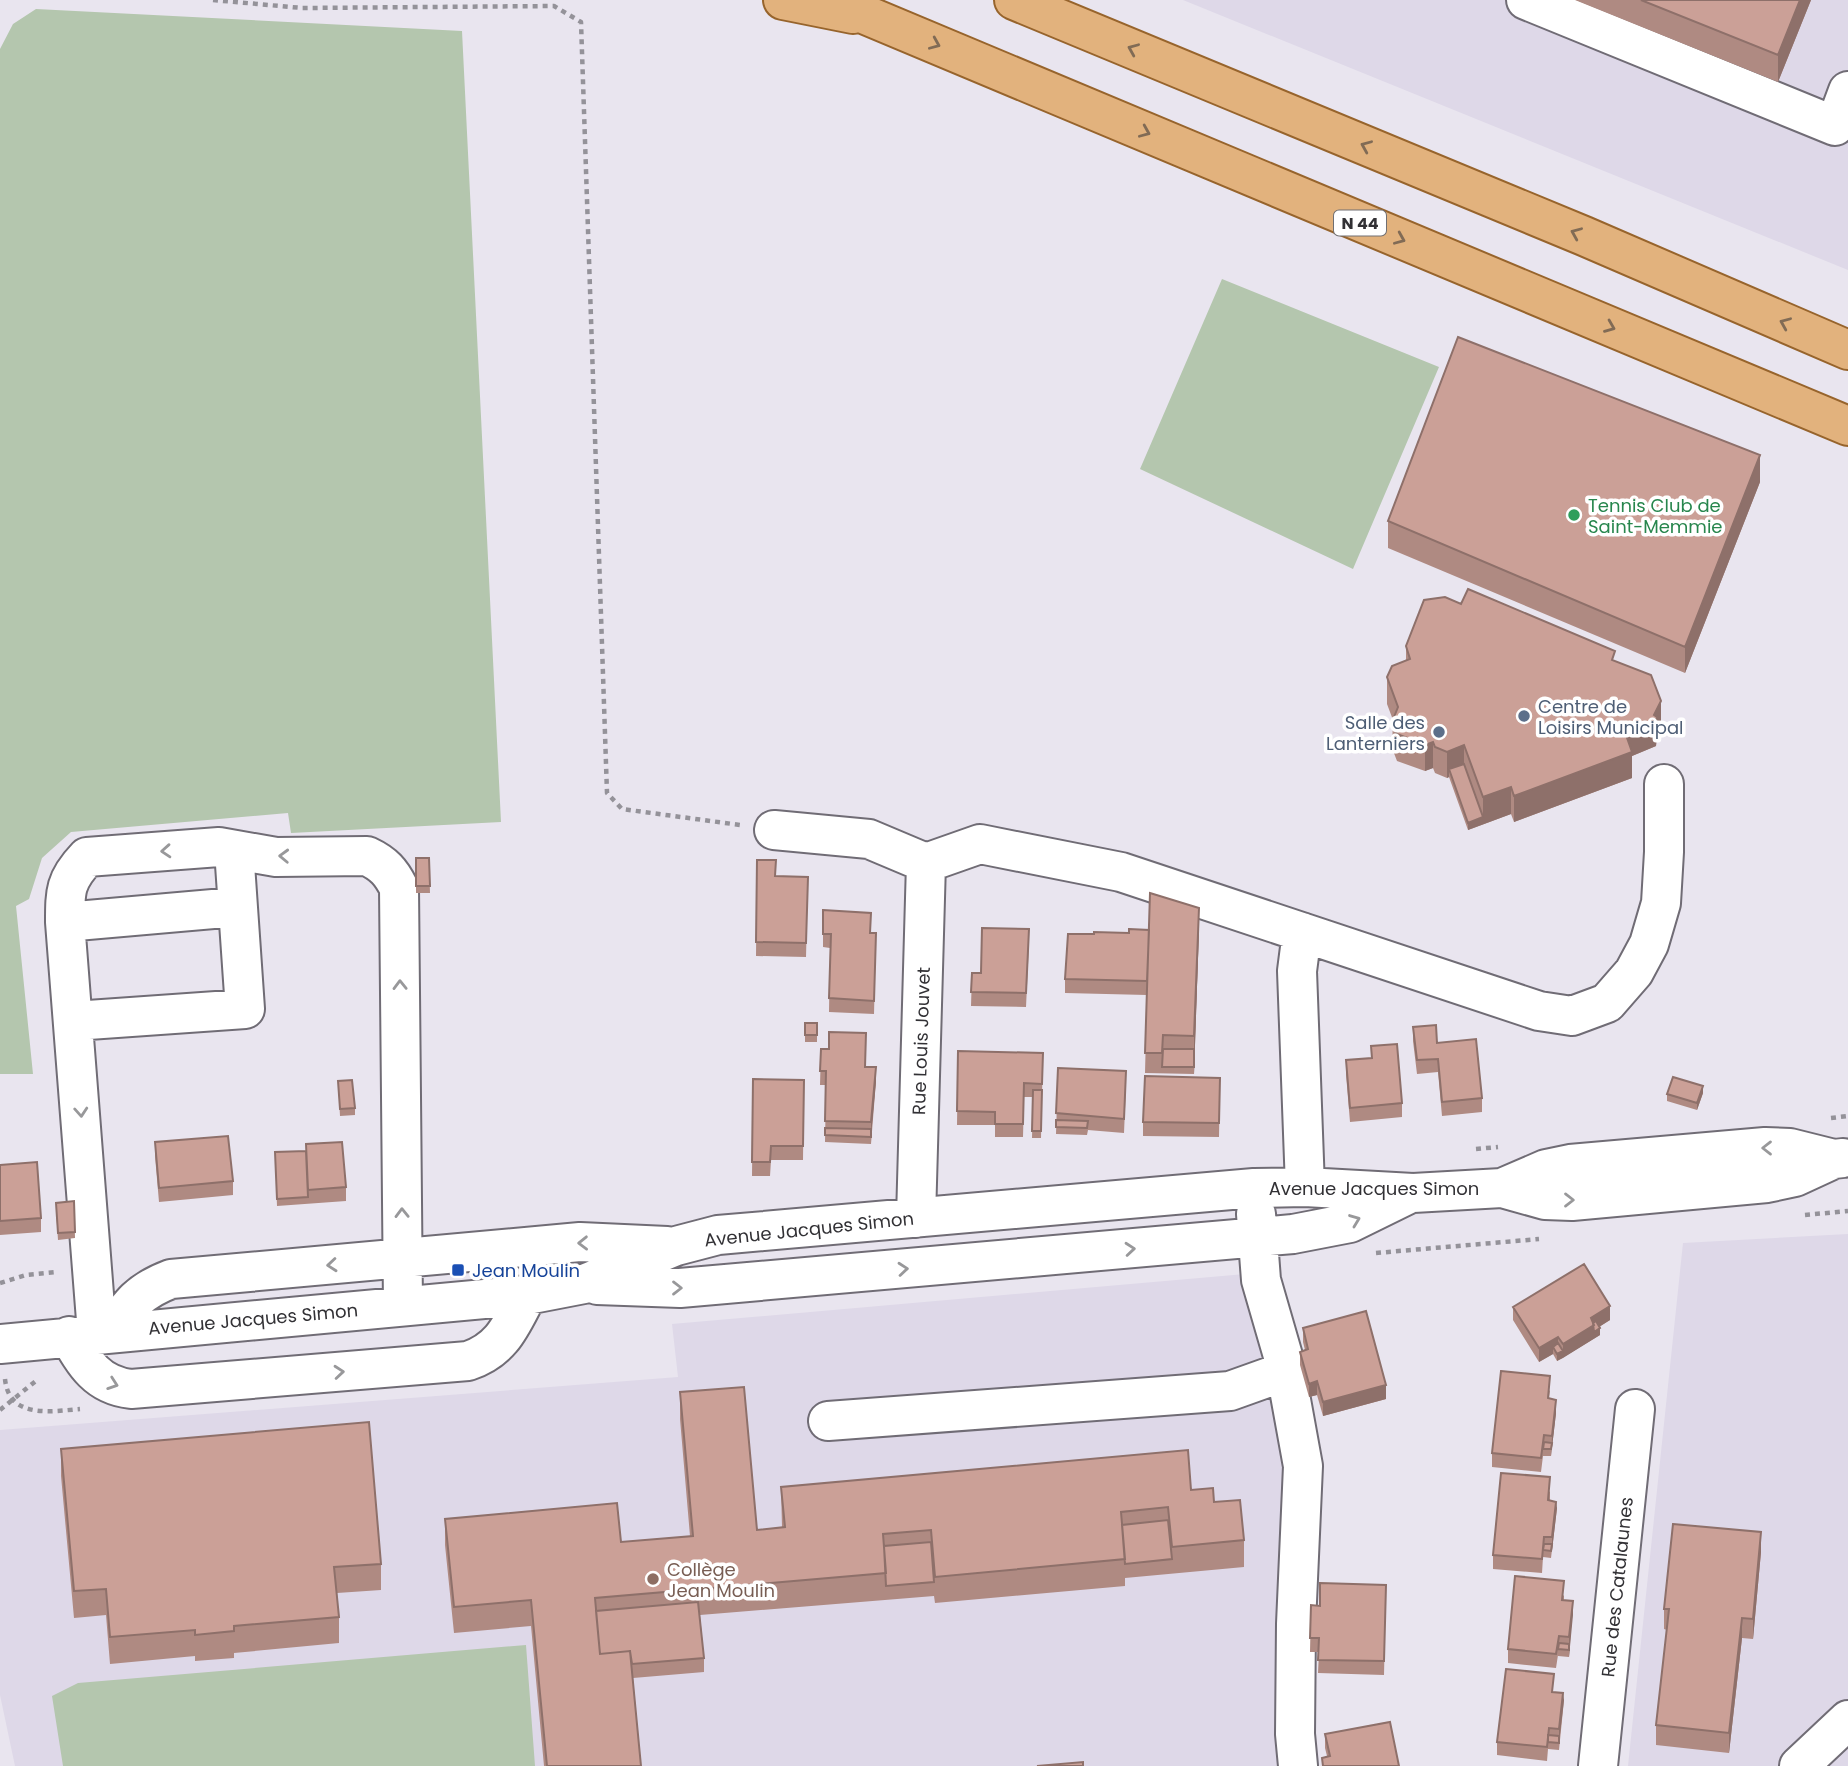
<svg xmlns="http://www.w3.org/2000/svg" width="1848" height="1766" viewBox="0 0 1848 1766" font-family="Poppins,sans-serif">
<rect width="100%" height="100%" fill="#e9e5ef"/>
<path fill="#ded8e8" d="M1183 0H1848V270Z
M1848 1234V1766H1628L1683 1243Z
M1268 1272 1311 1766H15L0 1695V1430L678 1377 672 1324Z"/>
<path fill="#b4c6ae" d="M36 9 462 31 501 822 291 833 288 813 71 832 42 858 29 899 16 906 33 1074H0V49L13 24Z
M1222 279 1439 367 1353 569 1140 469Z
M526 1645 535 1766H63L52 1696 78 1683Z"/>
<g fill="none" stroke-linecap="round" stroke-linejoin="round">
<defs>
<path id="minor" d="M1526 0 1835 126 1848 91
M774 830 869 839 926 863
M926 863 980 844 1121 872 1539 1011 1572 1016 1607 1003 1634 972 1649 944 1661 903 1664 852V784
M65 922C65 891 65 880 87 857L219 847 276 857 367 856C384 864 391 872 399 888L403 1305
M1302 932 1297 971 1305 1187
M74 1021 245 1009 234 850
M1502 1188 1546 1169 1570 1164 1765 1147 1790 1148 1834 1159 1843 1158
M1256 1214 1261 1280 1283 1356 1303 1466 1296 1624 1295 1734 1298 1766
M916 1218 926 863
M597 1285 680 1288 1293 1234 1350 1223 1411 1193
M111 1332C130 1304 139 1291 171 1279L580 1242 667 1246
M97 1333 65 922 236 907
M69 1336C85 1364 97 1385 131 1389L468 1361C503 1349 511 1325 527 1295
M0 1344 527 1295 584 1284 676 1246 718 1235 1254 1188 1305 1187 1413 1193 1502 1188 1545 1200 1572 1201 1767 1183 1795 1177 1834 1159
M828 1421 1230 1391 1286 1371
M1598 1766 1635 1409
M1799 1766 1848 1720"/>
<path id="major" d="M783 0 853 14
M830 0 1848 426
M1014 0 1584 236 1848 350"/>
</defs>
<use href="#minor" stroke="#706c75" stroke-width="42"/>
<use href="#major" stroke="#97642c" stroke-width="42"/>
<path stroke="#949299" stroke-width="4.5" stroke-dasharray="5 5" stroke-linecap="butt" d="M213 0 302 8 554 6 581 22 607 793 622 809 740 825
M1831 1118 1848 1116
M1476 1149 1498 1147
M1805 1215 1848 1211
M1376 1253 1539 1239
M0 1283 26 1275 57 1272
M5 1379C9 1420 53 1411 80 1409
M0 1410 37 1380"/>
<use href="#minor" stroke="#fff" stroke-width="38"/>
<use href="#major" stroke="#e2b27d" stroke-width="38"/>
</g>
<path fill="#af8a82" d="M1575 0H1811L1778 82Z
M1760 482 1685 673 1388 548V521Z
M1461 604 1615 661 1661 728 1657 735 1656 746 1632 756V778L1514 822 1511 814 1468 830 1449 777 1447 778 1435 773 1433 768 1425 771 1397 761 1392 748 1393 720 1387 704V677L1406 661V646Z
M416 858H429L430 893H416Z
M757 860 776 876 808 877 806 957 756 956Z
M823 910 871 933H876L874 1014 829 1012 830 948 823 947Z
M1199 929 1194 1074 1145 1073 1147 995 1065 993V979L1094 934 1129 933 1149 930Z
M1029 943 1026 1007 971 1006 972 973H981Z
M805 1023H817V1042H805Z
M1413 1027 1437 1043 1482 1098V1112L1442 1116 1438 1072 1417 1074 1413 1041Z
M1371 1046 1402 1103V1117L1350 1122 1346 1074V1060L1371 1058Z
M821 1049 865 1067 876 1081 871 1144 825 1142 826 1085H820Z
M958 1051 1043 1053 1041 1138H1032L1033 1097H1024L1023 1137H995V1125H957Z
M1058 1068 1126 1085 1124 1133 1088 1130 1087 1135 1056 1134Z
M1220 1078 1219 1137 1143 1136V1122Z
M753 1079 804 1080 803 1160H771L770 1176H752Z
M338 1081 355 1108V1115L340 1116Z
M1703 1093 1697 1110 1667 1101V1094Z
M155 1142 233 1181V1195L159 1202 155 1156Z
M275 1152 346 1187V1201L277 1206Z
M0 1165 41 1218V1232L0 1235Z
M74 1201 75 1238 58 1240 56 1210Z
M1513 1307 1610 1320 1599 1327 1600 1335 1557 1361 1553 1354 1539 1362 1513 1320Z
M1303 1328 1386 1399 1323 1416 1317 1395 1309 1397 1300 1365V1352L1305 1350 1303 1342Z
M1550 1390 1549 1398 1556 1400V1413L1551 1456H1543L1541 1472 1492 1467V1453Z
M680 1392 757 1530 782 1527 781 1487 1191 1490 1214 1502 1244 1540V1567L1125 1578V1586L935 1603 934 1596 700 1615 704 1658V1672L633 1678 641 1766H544L531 1626 454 1633 445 1545V1519L621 1542 690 1536 680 1419Z
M61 1449 381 1564V1590L337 1593 339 1617V1643L234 1653V1658L195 1661V1656L110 1664 106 1615 74 1618 61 1476Z
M1550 1491V1500L1557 1508 1551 1558 1543 1557 1542 1573 1493 1569V1555Z
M1761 1552 1753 1639 1742 1638 1729 1753 1656 1745V1725L1667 1630 1664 1629V1609Z
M1386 1585 1384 1675 1318 1673 1319 1652H1310L1311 1605 1320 1606Z
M1564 1595V1600L1573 1601 1569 1657 1558 1656V1655L1556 1668 1508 1663V1649Z
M1554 1692 1564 1700 1559 1750 1548 1749 1547 1761 1497 1755V1742Z
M1325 1734 1399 1766H1322V1758L1327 1756 1325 1748Z"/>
<path fill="#8e706a" d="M1800 0H1811L1778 82V55Z
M1760 455V482L1685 673V647Z
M1661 701V728L1657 735 1656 746 1632 756V778L1514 822V796L1654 715Z
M1433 742V768L1425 771V745Z
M1464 745V771L1449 769V777L1447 778V752Z
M1511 787V814L1468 830V823L1483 817V797Z
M1199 908V929L1194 1074V1036Z
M876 1067V1081L871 1136V1122Z
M1703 1086V1093L1697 1110V1103Z
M1610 1306V1320L1594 1330 1600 1328V1335L1563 1358V1344L1591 1318Z
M1558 1337V1350L1553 1347V1354L1539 1362V1348Z
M1563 1351V1358L1557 1361V1354Z
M1317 1381V1395L1309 1397V1384Z
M1386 1385V1399L1323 1416V1402Z
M1556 1400V1413L1551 1456 1552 1436Z
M1557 1501V1508L1552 1551V1537Z
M1761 1532V1552L1753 1639V1619Z
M1573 1601V1615L1569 1657V1637Z
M1742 1618V1638L1729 1753V1733Z
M1563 1693 1564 1700 1559 1743V1729Z"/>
<path fill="#cba097" stroke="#8e706a" stroke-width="2" d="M1641 0H1800L1778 55Z
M1458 337 1760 455 1685 647 1388 521Z
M1468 589 1615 651 1612 660 1651 675 1661 701 1654 715 1657 717 1656 720 1625 732 1632 752 1514 796 1511 787 1483 797 1464 745 1447 752 1435 747 1433 742 1425 745 1397 734 1392 722 1398 707 1387 677 1392 666 1410 659 1406 646 1424 600 1445 597 1461 604Z
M1464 764 1483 817 1468 823 1449 769Z
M416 858H429L430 886H416Z
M757 860H776L775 876 808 877 806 943 756 942Z
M1150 893 1199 908 1194 1036 1163 1035 1162 1053H1145Z
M823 910 871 913 870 933H876L874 1001 829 998 831 934H823Z
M982 928 1029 929 1026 993 971 992 972 973H981Z
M1129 929 1149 930 1147 981 1065 979 1068 934H1094V932L1129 933Z
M805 1023H817V1035H805Z
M1436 1025 1437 1043 1476 1039 1482 1098 1442 1102 1438 1059 1417 1060 1413 1027Z
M829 1032 866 1033 865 1067H876L871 1122 825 1121 826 1071H820L821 1049H829Z
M1397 1044 1402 1103 1350 1108 1346 1060 1372 1058 1371 1046Z
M1163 1049H1194V1067H1162Z
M958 1051 1043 1053 1042 1084 1024 1083 1023 1124H995V1112L957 1111Z
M1058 1068 1126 1071 1124 1119 1056 1113Z
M1145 1076 1220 1078 1219 1123 1143 1122Z
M1673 1077 1703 1086 1697 1103 1667 1094Z
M753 1079 804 1080 803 1146H771L770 1162H752Z
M352 1080 355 1108 340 1109 338 1081Z
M1033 1090H1042L1041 1131H1032Z
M1056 1120 1088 1121 1087 1128 1056 1127Z
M825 1128 871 1129V1137L825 1135Z
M228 1136 233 1181 159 1188 155 1142Z
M342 1142 346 1187 308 1190 306 1144Z
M306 1151 308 1197 277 1199 275 1152Z
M37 1162 41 1218 0 1221V1165Z
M74 1201 75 1232 58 1233 56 1203Z
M1584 1264 1610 1306 1591 1318 1594 1325 1563 1344 1558 1337 1539 1348 1513 1307Z
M1366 1311 1386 1385 1323 1402 1317 1381 1309 1384 1300 1352 1308 1349 1303 1328Z
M1596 1321 1600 1328 1594 1332 1593 1323Z
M1558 1343 1563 1351 1557 1354 1553 1347Z
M1501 1371 1550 1376 1548 1398 1556 1400 1552 1436 1544 1435 1541 1458 1492 1453Z
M744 1387 757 1530 785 1527 781 1487 1188 1450 1191 1490 1213 1488 1214 1502 1240 1500 1244 1540 1172 1547 1168 1507 1121 1512 1125 1559 935 1577 931 1530 883 1534 886 1573 595 1598 600 1654 630 1651 641 1766H547L531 1600 454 1607 445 1519 617 1503 621 1542 693 1536 680 1392Z
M369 1422 381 1564 334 1567 339 1617 234 1626V1631L195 1635V1630L110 1637 106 1589 74 1591 61 1449Z
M1544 1442 1552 1443 1551 1449H1543Z
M1501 1473 1550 1477 1548 1500 1556 1502 1552 1537H1544L1542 1559 1493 1555Z
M1168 1520 1172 1559 1125 1564 1122 1525Z
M1673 1524 1761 1532 1753 1619 1742 1618 1729 1733 1656 1725 1669 1609H1664Z
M931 1542 934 1582 886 1586 884 1546Z
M1544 1544H1552L1551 1551 1543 1550Z
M1515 1576 1564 1581 1562 1600 1573 1601 1569 1637 1559 1636 1556 1654 1508 1649Z
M1320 1583 1386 1585 1384 1661 1318 1660 1319 1638H1310L1311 1605 1320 1606Z
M698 1602 704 1658 632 1664 630 1651 600 1654 596 1611Z
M1559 1643 1569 1644V1650L1558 1649Z
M1506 1669 1554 1674 1552 1692 1563 1693 1559 1729 1549 1728 1547 1747 1497 1742Z
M1390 1722 1399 1766H1323L1322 1758 1330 1756 1325 1734Z
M1548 1735 1559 1736V1743L1548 1742Z
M1083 1762V1766H1037Z"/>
<defs><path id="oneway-chevron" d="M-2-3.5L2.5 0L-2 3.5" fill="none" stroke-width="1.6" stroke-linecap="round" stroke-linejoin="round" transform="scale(1.75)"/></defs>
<g stroke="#816b55">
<use href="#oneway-chevron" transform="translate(935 44) rotate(23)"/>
<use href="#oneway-chevron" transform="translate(1133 49) rotate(-157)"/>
<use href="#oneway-chevron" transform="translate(1145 132) rotate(23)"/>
<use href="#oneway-chevron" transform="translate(1366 146) rotate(-157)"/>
<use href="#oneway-chevron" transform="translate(1576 233) rotate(-157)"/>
<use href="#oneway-chevron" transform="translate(1400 239) rotate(23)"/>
<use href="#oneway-chevron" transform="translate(1785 323) rotate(-157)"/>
<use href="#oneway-chevron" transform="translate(1610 327) rotate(22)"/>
</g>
<g stroke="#98989a">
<use href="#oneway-chevron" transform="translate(166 851) rotate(176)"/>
<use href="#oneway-chevron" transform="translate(284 856) rotate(-178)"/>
<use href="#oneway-chevron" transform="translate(400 985) rotate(-91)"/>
<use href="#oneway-chevron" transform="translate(81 1112) rotate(86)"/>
<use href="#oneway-chevron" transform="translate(1767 1148) rotate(-180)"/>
<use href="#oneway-chevron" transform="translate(1569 1200)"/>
<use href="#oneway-chevron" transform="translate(402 1213) rotate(-91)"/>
<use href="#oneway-chevron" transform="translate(1355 1220) rotate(-21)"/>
<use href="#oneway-chevron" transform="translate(583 1243) rotate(179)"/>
<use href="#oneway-chevron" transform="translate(1130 1249) rotate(-5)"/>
<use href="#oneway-chevron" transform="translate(332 1265) rotate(175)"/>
<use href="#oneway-chevron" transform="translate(903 1269) rotate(-5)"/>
<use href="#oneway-chevron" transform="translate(677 1288)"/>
<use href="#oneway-chevron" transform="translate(339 1372) rotate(-5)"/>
<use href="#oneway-chevron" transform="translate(113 1384) rotate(19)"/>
</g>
<circle fill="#2e9e5b" stroke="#fff" stroke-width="2.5" cx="1574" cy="515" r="7"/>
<g fill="#5c6f8a" stroke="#fff" stroke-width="2.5">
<circle cx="1524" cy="716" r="7"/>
<circle cx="1439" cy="732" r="7"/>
</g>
<rect fill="#1a4fb4" stroke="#fff" stroke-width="2.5" x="451" y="1263" width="14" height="14" rx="3.5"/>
<circle fill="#8d6e63" stroke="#fff" stroke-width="2.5" cx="653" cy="1579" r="7"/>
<g text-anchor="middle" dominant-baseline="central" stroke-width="7" stroke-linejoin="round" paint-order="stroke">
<rect fill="#fff" stroke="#706f72" stroke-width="2" x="1334" y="210.5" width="52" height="25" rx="5"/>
<g font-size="16" font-weight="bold" fill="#323135">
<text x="1360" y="223">N 44</text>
</g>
<g font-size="18" fill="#27864d" stroke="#fff" text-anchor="start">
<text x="1588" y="505">Tennis Club de<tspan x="1588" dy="21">Saint-Memmie</tspan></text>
</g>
<g font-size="18" fill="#4e5e75" stroke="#fff" text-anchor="start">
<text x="1538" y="706">Centre de<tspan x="1538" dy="21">Loisirs Municipal</tspan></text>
<text x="1425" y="722" text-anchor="end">Salle des<tspan x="1425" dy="21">Lanterniers</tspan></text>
</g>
<g font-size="18" fill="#323135" stroke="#fff">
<text transform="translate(921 1041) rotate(-88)">Rue Louis Jouvet</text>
<text x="1374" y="1188">Avenue Jacques Simon</text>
<text transform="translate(809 1229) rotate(-6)">Avenue Jacques Simon</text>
<text transform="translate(253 1319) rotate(-5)">Avenue Jacques Simon</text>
<text transform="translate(1617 1587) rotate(-84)">Rue des Catalaunes</text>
</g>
<g font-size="18" fill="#164399" stroke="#fff" text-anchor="start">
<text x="472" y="1270">Jean Moulin</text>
</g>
<g font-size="18" fill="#785e54" stroke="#fff" text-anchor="start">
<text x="667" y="1569">Collège<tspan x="667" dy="21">Jean Moulin</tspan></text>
</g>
</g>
</svg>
